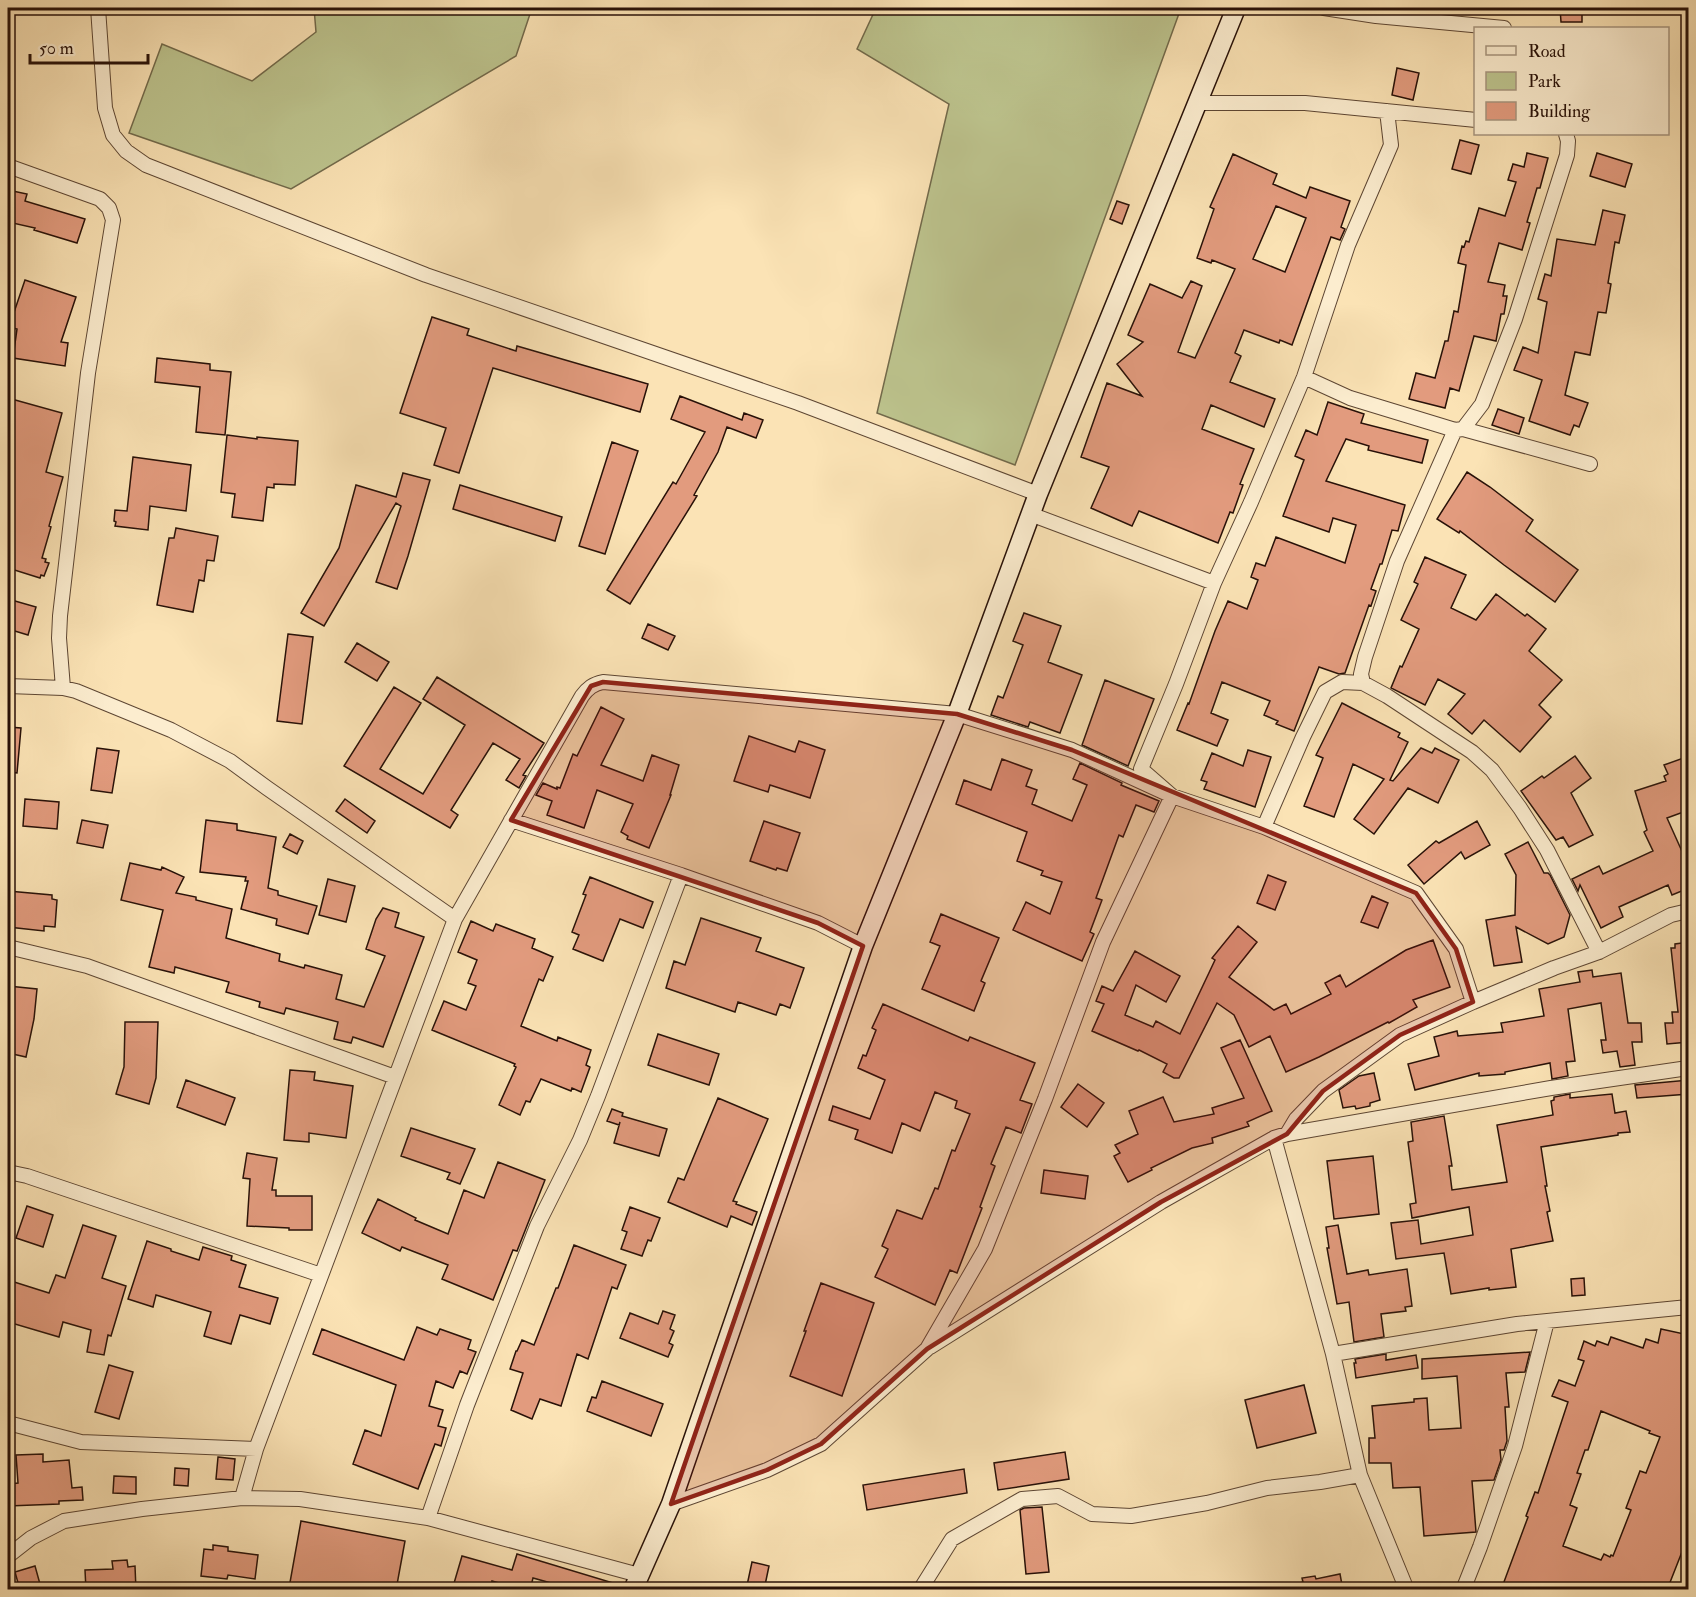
<svg xmlns="http://www.w3.org/2000/svg" width="1696" height="1597" viewBox="0 0 1696 1597" font-family="'IM FELL Double Pica',serif">
<rect width="100%" height="100%" fill="#fbe3b5"/>
<filter id="stains"><feTurbulence type="fractalNoise" baseFrequency=".00333" numOctaves="4"/><feColorMatrix values="0 0 0 0 .2 0 0 0 0 .09 0 0 0 0 .02 0 0 0 .5 -.17"/></filter>
<radialGradient id="worn" r=".72"><stop offset=".6" stop-color="#630" stop-opacity="0"/><stop offset="1" stop-color="#630" stop-opacity=".3"/></radialGradient>
<path fill="#bdc48e" stroke="#726a4b" stroke-width="1.5" d="M314 8H532L516 56 291 189 129 133 162 44 252 81 316 32Z
M876 8H1181L1015 465 877 413 949 104 857 49Z"/>
<path fill="#e29b7e" stroke="#281108" stroke-width="1.5" fill-rule="evenodd" d="M1560 8H1582V22H1561Z
M1397 68 1419 73 1413 100 1392 95Z
M1460 140 1479 145 1471 174 1452 169Z
M1527 153 1548 158 1540 188H1537L1527 222 1530 223 1522 250 1499 243 1488 282 1505 285 1503 296H1507L1504 314H1501L1496 341 1474 336 1459 391 1450 388 1445 408 1409 399 1416 373 1435 378 1445 341H1448L1454 311 1458 312 1466 265 1458 263 1462 246 1464 247 1466 241 1469 242 1479 208 1505 216 1516 182 1508 180 1513 164 1524 167Z
M1597 153 1632 164 1625 187 1590 176Z
M1233 154 1277 174 1273 184 1306 198 1310 187 1350 201 1341 227 1345 229 1340 240 1331 237 1292 345 1280 340 1279 343 1244 330 1235 353 1241 356 1230 382 1275 399 1264 427 1211 405 1202 429 1254 449 1240 484 1243 485 1233 513 1230 512 1218 543 1139 511 1132 526 1091 508 1109 467 1081 457 1107 383 1142 396 1117 364 1143 342 1128 335 1150 284 1182 298 1191 281 1202 286 1178 352 1195 358 1235 269 1212 260 1211 263 1197 258 1214 209 1210 207ZM1276 206 1306 218 1285 272 1253 259Z
M8 190 27 194 25 201 85 219 77 243 34 230 35 228 8 222Z
M1117 201 1129 205 1122 224 1110 219Z
M1603 210 1625 215 1619 243 1615 242 1608 283 1611 284 1606 313 1598 312 1590 355 1575 352 1565 395 1588 403 1579 427 1574 425 1570 435 1529 421 1542 380 1514 370 1523 347 1538 353 1547 302 1538 299 1545 274 1551 276 1557 239 1595 245Z
M25 280 76 297 61 342 68 343 65 366 13 358 17 329 9 327Z
M432 317 469 329 467 335 516 351 517 346 648 384 640 412 493 368 459 473 434 465 446 428 400 413Z
M157 358 210 364V370L231 372 225 435 196 432 200 387 155 382Z
M680 396 742 420 744 413 763 420 756 438 727 427 718 452 694 495 697 496 630 604 607 590 673 482 676 484 705 432 671 419Z
M8 398 62 413 46 472 63 477 49 526 51 527 42 558 46 559 45 562 49 563 44 576 41 575 40 578 8 568V519L14 498 8 497V473L14 449 8 447Z
M1328 402 1364 414 1361 423 1428 440 1422 463 1368 450 1369 446 1346 439 1326 481 1405 505 1398 531 1392 530 1382 564H1380L1371 589 1376 591 1371 606 1369 605 1345 673 1339 674 1319 667 1294 731 1276 724 1278 721 1264 715 1270 701 1222 682 1211 713 1228 720 1217 746 1177 730 1188 703 1189 704 1215 631 1228 601 1247 609 1258 580 1251 577 1256 563 1265 566 1276 537 1345 563 1356 525 1333 518 1329 532 1283 516 1304 460 1295 456 1306 430 1317 435Z
M1498 409 1524 418 1519 434 1492 425Z
M227 435 257 439V437L298 441 295 485 274 484V488L267 487 263 521 232 517 235 494 221 492Z
M612 442 638 451 605 554 579 546Z
M133 457 191 465 186 511 150 506 148 530 115 526 116 522 114 521 115 510 127 511Z
M1467 472 1490 487 1533 520 1526 531 1578 570 1555 602 1504 565 1460 531 1459 533 1437 519Z
M403 473 430 480 408 556 397 589 376 582 401 506 396 503 324 626 301 613 339 548 356 485 396 497Z
M460 485 562 517 555 541 453 509Z
M176 528 218 536 214 561 207 560 204 581 199 580 193 612 157 605 169 538H174Z
M1425 557 1466 575 1451 608 1476 620 1496 594 1525 616 1527 614 1546 629 1529 651 1562 680 1539 705 1551 717 1520 752 1484 720 1472 734 1448 714 1465 694 1438 679 1425 705 1391 688 1400 666 1402 667 1419 629 1401 620 1418 584 1414 582Z
M8 599 36 607 28 635 8 629Z
M1024 613 1061 626 1048 662 1082 675 1060 733 1030 722 1028 727 991 715 998 696 1003 698 1023 645 1013 641Z
M648 624 675 636 668 650 642 638Z
M288 634 313 637 302 724 277 721Z
M357 643 389 662 377 681 345 662Z
M437 677 544 743 523 775 526 776 519 788 506 780 520 759 493 743 451 810 458 815 450 828 344 766 394 687 421 703 380 769 423 794 465 725 423 699Z
M1105 680 1154 699 1128 766 1082 745Z
M1342 703 1400 733 1398 737 1408 742 1390 780 1393 781 1421 748 1432 753 1435 748 1459 760 1438 803 1408 788 1374 834 1354 819 1384 779 1353 764 1334 817 1304 806 1323 758 1316 755Z
M601 707 624 719 601 765 643 781 652 755 679 765 670 795H671L649 848 627 839 628 836 621 832 633 804 597 790 584 828 547 815 552 801 536 795 543 783 557 789V787L560 788 573 754 577 756Z
M8 727 21 728 17 773 8 772Z
M749 736 795 752 799 741 825 750 810 798 770 785 768 792 734 781Z
M97 748 119 751 112 793 91 790Z
M1248 750 1271 757 1255 807 1204 789 1207 782 1201 780 1212 753 1243 766Z
M1575 756 1591 778 1571 793 1593 835 1569 847 1563 837 1556 840 1521 791 1542 776 1544 778Z
M1689 756V810L1667 818 1689 867V888L1672 895 1668 885 1619 907 1623 917 1601 928 1580 885 1578 891 1572 879 1599 866 1603 874 1653 851 1644 832 1647 830 1635 791 1666 781 1664 776 1668 774 1664 765Z
M1002 759 1032 770 1026 786 1037 790 1032 804 1072 821 1087 785 1073 779 1080 763 1122 783 1121 785 1159 801 1154 812 1136 805 1123 837 1119 835 1096 898 1102 900 1090 932 1094 934 1082 961 1013 930 1026 902 1050 914 1062 882 1041 875 1043 871 1017 861 1027 832 956 804 964 780 991 790Z
M25 799 59 802 57 829 23 826Z
M345 799 375 821 367 833 336 811Z
M82 820 108 825 103 848 77 843Z
M206 820 237 824V830L276 837 268 888 278 891V895L317 906 308 934 276 925 277 919 241 909 248 881H245L246 877 200 872Z
M764 821 800 833 787 871 777 868 776 870 750 861Z
M1477 821 1490 845 1465 859 1461 852 1424 884 1408 865 1436 841 1439 843Z
M290 834 303 841 297 854 283 847Z
M1528 842 1544 873H1548L1550 875 1570 915 1564 937 1548 944 1516 927 1522 962 1494 966 1486 920 1515 915 1516 875 1505 854Z
M130 863 161 870 162 867 184 877 176 893 196 897V900L232 909 226 938 280 954 279 961 304 968 305 965 342 975 336 999 364 1007 385 956 366 949 376 919 383 908 399 913 395 927 424 937 383 1047 353 1037 351 1043 334 1039 338 1022 286 1008 284 1014 259 1007 260 1002 226 992 229 982 175 967 174 973 149 967 163 910 121 900Z
M1268 875 1286 882 1275 910 1257 903Z
M590 877 653 902 643 928 620 919 603 961 573 949 579 935 572 932 586 895 583 894Z
M328 879 355 886 346 922 319 915Z
M8 891 52 895V899L57 900 55 927 44 926V931L8 927Z
M1372 896 1388 903 1378 928 1361 922Z
M941 914 999 938 981 981 985 983 974 1011 922 989 940 946 930 942Z
M701 918 761 938 756 951 804 968 790 1008 780 1004 776 1015 738 1002 735 1012 666 988 674 961 685 965Z
M471 921 493 931 496 924 535 939 532 948 553 957 543 981 539 979 521 1026 557 1041 558 1037 591 1050 586 1065 590 1067 581 1092 572 1088 571 1091 541 1079 530 1102 526 1101 520 1115 499 1105 516 1067 514 1066 515 1064 432 1030 444 1001 466 1010 476 986 468 983 477 960 458 952Z
M1238 926 1257 942 1229 977 1274 1010 1286 1004 1291 1014 1331 994 1325 983 1340 975 1346 987 1406 950 1433 940 1450 987 1413 1000 1417 1007 1389 1023 1388 1022 1319 1057 1286 1072 1270 1036 1249 1047 1234 1015 1217 1003 1179 1078H1174L1163 1072 1167 1064 1139 1050 1138 1051 1092 1031 1104 1004 1096 1001 1102 986 1113 991 1135 951 1180 976 1166 1002 1136 985 1125 1015 1153 1027 1156 1021 1180 1034 1215 960 1212 958Z
M1689 942V1042L1667 1044 1665 1023H1673L1672 1012H1678L1671 948H1675V944Z
M1592 970 1593 977 1621 973 1628 1023H1641L1642 1042H1632L1635 1065 1620 1067 1617 1051 1603 1053 1601 1040H1606L1601 1003 1568 1009 1575 1061 1566 1062 1568 1076 1552 1079 1550 1063 1505 1072V1074L1479 1076V1073L1415 1090 1408 1064 1439 1056 1434 1037 1457 1031 1458 1036 1503 1032 1501 1023 1544 1016 1539 989 1580 982 1578 972Z
M8 986 37 989 34 1019 26 1057 8 1053Z
M883 1004 968 1041 970 1037 1035 1063 1020 1100 1032 1104 1021 1133 1006 1127 991 1164 995 1166 980 1207 982 1208 957 1273 950 1270 935 1305 875 1277 888 1249 882 1246 897 1210 922 1219 935 1188 938 1189 952 1150 955 1151 970 1114 955 1108 957 1101 935 1092 920 1131 902 1123 892 1153 855 1139 858 1130 829 1120 833 1106 870 1119 885 1080 858 1068 863 1055 866 1056 876 1030 872 1028Z
M125 1022H158L156 1078 149 1104 116 1094 124 1067Z
M658 1034 719 1054 709 1085 648 1065Z
M1240 1040 1272 1111 1247 1122 1249 1126 1212 1138 1213 1143 1192 1148 1151 1168 1152 1170 1128 1182 1114 1156 1120 1153 1115 1145 1138 1134 1129 1111 1163 1097 1174 1122 1214 1114 1212 1108 1244 1098 1221 1048Z
M290 1070 315 1072 314 1080 353 1086 346 1138 309 1133V1142L284 1140Z
M1374 1073 1380 1100 1370 1103V1106L1356 1109 1355 1106 1343 1108 1339 1090 1359 1076Z
M186 1080 235 1098 225 1125 177 1107Z
M1689 1080V1094L1637 1098 1635 1085Z
M1078 1084 1104 1103 1087 1127 1061 1107Z
M1570 1094V1098L1612 1094 1615 1113 1626 1111 1630 1132 1618 1133V1135L1541 1147 1547 1186H1545L1550 1211 1547 1212 1553 1241 1511 1249 1516 1287 1489 1290V1288L1451 1294 1444 1253 1396 1259 1391 1223 1418 1220 1421 1244 1473 1235 1469 1207 1412 1218 1410 1204 1416 1203 1408 1142 1413 1141 1411 1122 1444 1116 1452 1166H1449L1452 1190 1507 1182 1497 1125 1553 1115 1551 1101 1554 1100V1097Z
M718 1098 768 1119 733 1201 737 1202 736 1204 757 1212 752 1225 731 1216 727 1227 668 1202 678 1178 684 1180Z
M612 1109 623 1113 622 1116 667 1129 659 1156 614 1143 620 1122 619 1125 607 1121Z
M411 1128 475 1149 460 1184 447 1179 450 1173 401 1156Z
M247 1153 277 1158 272 1190H276V1196H312V1230H289V1228L247 1226 250 1179 243 1178Z
M1373 1156 1379 1214 1334 1219 1327 1161Z
M498 1162 545 1180 517 1251 513 1250 493 1300 442 1279 448 1265 402 1247 400 1251 362 1233 378 1199 416 1218 415 1220 448 1234 464 1190 484 1198Z
M1044 1170 1088 1176 1085 1199 1041 1193Z
M27 1206 53 1215 43 1247 16 1238Z
M630 1207 660 1218 651 1241 648 1240 642 1256 621 1249 627 1232 622 1230Z
M83 1225 116 1236 102 1278 126 1286 111 1336 108 1335 104 1355 87 1352 91 1330 63 1322 59 1337 8 1322V1280L49 1293 56 1275 65 1278Z
M1338 1225 1347 1274 1368 1270 1369 1275 1407 1269 1412 1306 1405 1307 1406 1311 1381 1314 1384 1337 1354 1342 1349 1302 1337 1304 1327 1248H1329L1326 1227Z
M147 1241 171 1249V1251L199 1260 203 1247 232 1256 231 1260 246 1265 239 1287 278 1298 270 1324 240 1315 231 1344 204 1336 211 1312 156 1295 153 1307 128 1299Z
M574 1245 626 1265 617 1289 612 1287 588 1359 577 1354 561 1406 540 1399 532 1419 511 1410 523 1373 510 1369 516 1351H517L522 1340 534 1345 556 1288H558Z
M1584 1278 1585 1295 1572 1296 1571 1279Z
M821 1283 874 1303 842 1396 790 1376 806 1331H804Z
M663 1311 675 1315 670 1329 674 1331 669 1343 673 1345 668 1357 620 1338 630 1313 658 1324Z
M417 1327 437 1335 440 1329 471 1340 468 1349 476 1352 467 1374 460 1371 453 1388 436 1381 429 1406 443 1410 438 1426 446 1428 441 1446 435 1444 418 1489 353 1464 365 1430 381 1436 396 1385 313 1354 322 1329 404 1360Z
M1661 1329 1689 1335V1534L1667 1590H1501L1528 1517 1526 1516 1535 1492 1538 1493 1568 1402 1552 1396 1559 1380 1575 1386 1584 1361 1578 1359 1584 1341 1595 1346 1597 1341 1608 1345 1611 1337 1643 1348 1646 1339 1658 1343ZM1601 1411 1650 1431 1649 1433 1660 1437 1646 1473 1640 1471 1626 1508 1631 1510 1613 1556 1611 1555 1610 1557 1604 1554 1601 1560 1563 1546 1577 1508 1570 1505 1581 1474 1577 1473 1585 1450H1588Z
M1530 1352 1525 1372 1506 1373 1509 1407H1505L1507 1441 1504 1450H1500L1501 1460 1494 1480 1472 1481 1476 1532 1424 1536 1420 1487 1393 1488 1391 1463H1369V1438H1375L1372 1406 1414 1402V1399L1427 1398 1429 1430 1461 1428 1457 1376 1422 1379V1359Z
M1386 1354V1360L1416 1355 1418 1368 1356 1378 1354 1363H1356L1355 1359Z
M109 1365 133 1372 119 1419 95 1412Z
M602 1381 663 1404 651 1436 587 1411 592 1397 596 1398Z
M1304 1385 1316 1433 1257 1448 1245 1400Z
M1065 1452 1069 1479 998 1490 994 1463Z
M43 1454V1462L69 1460 72 1488 82 1487 83 1500 59 1501V1504L8 1506V1484L18 1483 16 1455Z
M218 1457 235 1459 233 1480 216 1479Z
M175 1468 189 1469 188 1486 174 1485Z
M964 1469 967 1493 867 1510 863 1485Z
M114 1476 136 1477V1494L113 1493Z
M1042 1507 1049 1572 1026 1574 1020 1510 1024 1508Z
M301 1521 405 1541 396 1590H299L289 1588Z
M213 1545 228 1547V1551L258 1555 255 1579 228 1575 227 1579 201 1576 204 1549 213 1550Z
M517 1554 623 1586 622 1590H576L533 1578 530 1590H522L492 1581 490 1590H452L462 1556 512 1570Z
M127 1560 128 1567 135 1566 136 1590H86L85 1570 113 1569 112 1561Z
M752 1562 769 1566 764 1590H746Z
M35 1566 40 1584 20 1590 15 1572Z
M1340 1574 1343 1590H1296L1295 1584 1303 1582 1302 1578 1315 1576 1316 1579Z"/>
<g fill="none" stroke-linecap="round" stroke-linejoin="round">
<defs>
<path id="minor" d="M98 8 105 108 113 135 126 151 146 165 426 275 798 403 1038 494
M1324 8 1376 16 1504 28
M1196 103H1305L1476 120
M8 166 100 199 109 208 113 220 88 373 60 616 59 638 63 688
M1304 377 1350 398 1455 430 1463 429 1590 464
M1463 429 1482 404 1515 319 1567 155 1568 141 1566 134
M1030 514 1214 583
M1363 683 1361 674 1365 657 1397 561 1455 430
M8 686 63 688 76 691 171 730 230 761 267 788 455 919
M511 820 681 875
M1264 827 1303 737 1325 692 1342 682 1363 683 1387 696 1472 752 1492 770 1520 808 1547 850 1599 952
M8 947 87 966 395 1077
M1287 1134 1296 1119 1323 1091 1400 1035 1473 1002 1554 968 1599 952 1671 915 1688 911
M1274 1138 1333 1354 1360 1475 1407 1590
M8 1172 27 1176 321 1275
M930 1347 1161 1202 1274 1138 1287 1134 1551 1088 1688 1068
M1333 1354 1517 1324 1688 1307
M8 1423 81 1442 256 1449
M242 1498 256 1449 455 919 582 696C588 688 593 684 603 682L957 714 1072 750 1172 796 1264 827 1416 893 1456 949 1473 1002
M671 1504 767 1470 821 1444 927 1349 985 1249 1045 1099 1103 942 1172 796 1141 769 1176 684 1214 583 1251 502 1304 377 1348 245 1391 145 1387 111
M428 1518 467 1405 537 1226 580 1140 598 1096 681 875 818 923 863 946
M8 1556 31 1538 64 1521 142 1509 242 1498 300 1499 428 1518 639 1575
M920 1590 952 1539 1022 1499 1058 1496 1092 1514 1131 1516 1207 1503 1267 1488 1320 1482 1360 1475
M1463 1590 1480 1547 1515 1446 1547 1321"/>
<path id="secondary" d="M633 1590 671 1504 863 946 957 714 1038 494 1236 8"/>
</defs>
<use href="#minor" stroke="#5d4633" stroke-width="16"/>
<use href="#secondary" stroke="#281108" stroke-width="21"/>
<use href="#minor" stroke="#fcedcf" stroke-width="14"/>
<use href="#secondary" stroke="#fcedcf" stroke-width="18"/>
</g>
<path fill="#8f2418" fill-opacity="0.2" stroke="#8f2418" stroke-width="4.5" stroke-linejoin="round" d="M603 682 957 714 1072 750 1416 893 1456 949 1473 1002 1400 1035 1323 1091 1287 1134 1161 1202 927 1349 821 1444 767 1470 671 1504 863 946 818 923 511 820 591 686Z"/>
<rect width="1696" height="1597" fill="none" stroke="#fbe3b5" stroke-width="30"/>
<rect x="9" y="9" width="1678" height="1579" fill="none" stroke="#281108" stroke-width="3"/>
<rect x="15" y="15" width="1666" height="1567" fill="none" stroke="#281108" stroke-width="1.5"/>
<rect x="1474" y="27" width="195" height="108" fill="#fcedcf" stroke="#a7957f" stroke-width="1.5"/>
<rect x="1486" y="46" width="30" height="9" fill="#fcedcf" stroke="#a7957f" stroke-width="1.5"/>
<text x="1528" y="57" font-size="18" fill="#281108">Road</text>
<rect x="1486" y="72" width="30" height="18" fill="#bdc48e" stroke="#a7957f" stroke-width="1.5"/>
<text x="1528" y="87" font-size="18" fill="#281108">Park</text>
<rect x="1486" y="102" width="30" height="18" fill="#e29b7e" stroke="#a7957f" stroke-width="1.5"/>
<text x="1528" y="117" font-size="18" fill="#281108">Building</text>
<path d="M30 54v9h118v-9" fill="none" stroke="#281108" stroke-width="3"/>
<text x="39" y="54" font-size="18" fill="#281108" stroke="#fcedcf" stroke-width="4.5" paint-order="stroke">50 m</text>
<rect width="100%" height="100%" filter="url(#stains)"/>
<rect width="100%" height="100%" fill="url(#worn)"/>
</svg>
